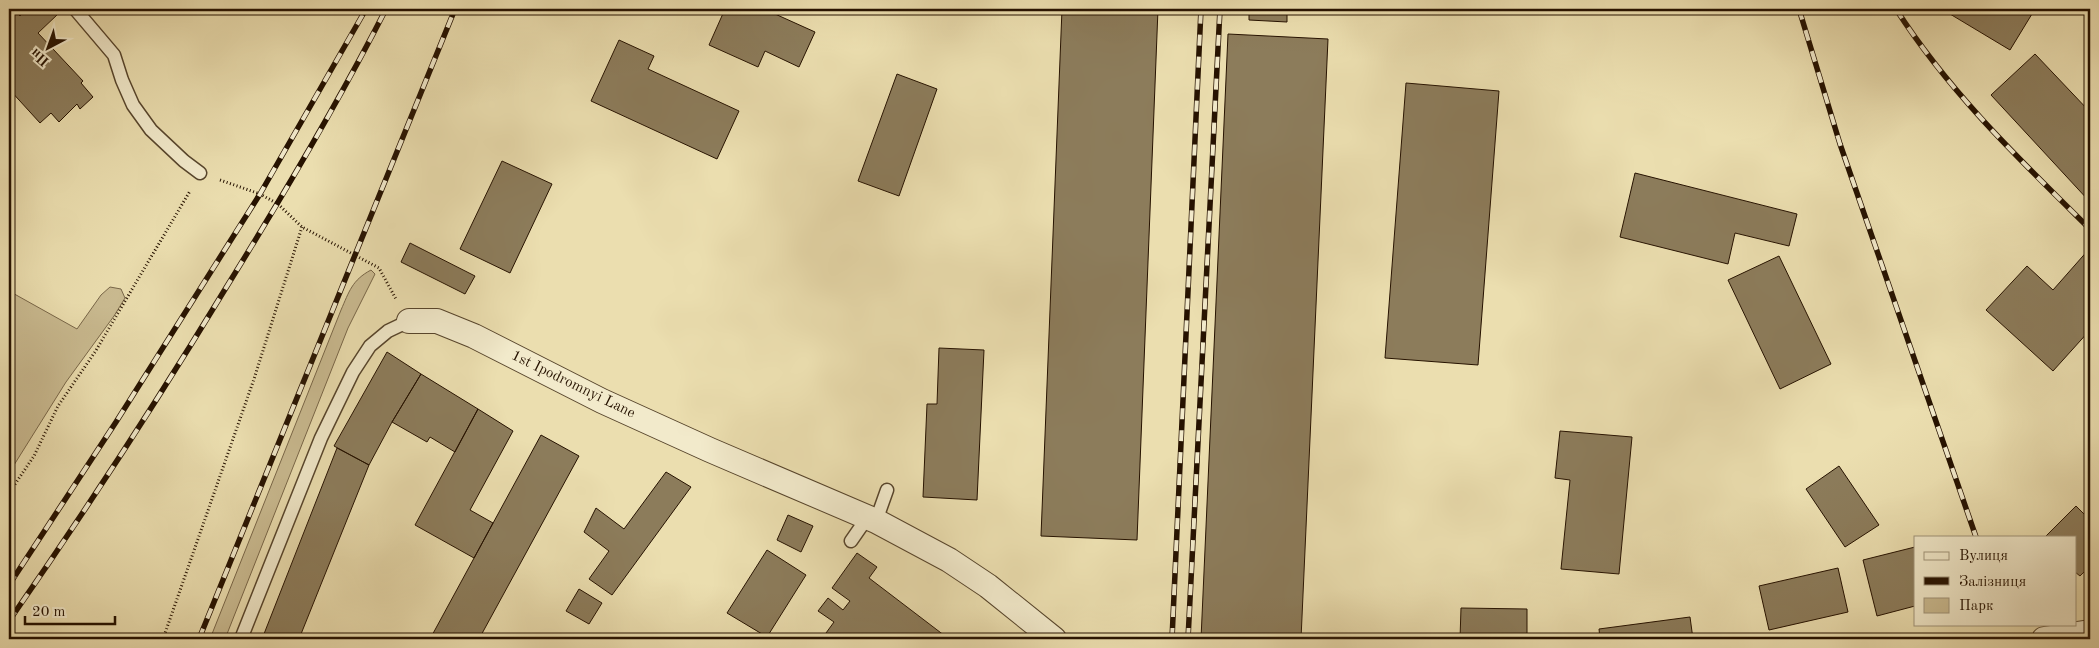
<svg xmlns="http://www.w3.org/2000/svg" width="2099" height="648" viewBox="0 0 2099 648" font-family="'Old Standard TT',serif">
<rect width="100%" height="100%" fill="#ebdeaf"/>
<filter id="stains"><feTurbulence type="fractalNoise" baseFrequency=".004" numOctaves="4"/><feColorMatrix values="0 0 0 0 .2 0 0 0 0 .09 0 0 0 0 .02 0 0 0 .5 -.17"/></filter>
<radialGradient id="worn" r=".72"><stop offset=".6" stop-color="#630" stop-opacity="0"/><stop offset="1" stop-color="#630" stop-opacity=".3"/></radialGradient>
<path fill="#cabb91" stroke="#786648" d="M371 270 375 274 348 328 225 639H210L341 310C349 292 352 280 371 270Z
M110 287 121 289 125 298 114 316 66 382 9 473V291L77 329 101 295Z"/>
<path fill="#8c7c5b" stroke="#261200" d="M9 9H13L20 16 27 9H53L58 14 38 33 83 81 81 83 93 97 80 109 77 104 59 122 51 113 40 123 9 89Z
M725 9H764L815 32 799 67 765 51 758 67 709 45Z
M1062 9H1158L1137 540 1041 536Z
M1249 9H1287V22L1249 20Z
M1953 9H2035L2010 50 1950 14Z
M1228 34 1328 39 1301 639H1201Z
M619 40 654 56 648 69 739 111 717 159 591 101Z
M2035 54 2090 112V202L1991 95Z
M897 74 937 89 899 196 858 181Z
M1406 83 1499 91 1478 365 1385 358Z
M502 161 552 184 510 273 460 249Z
M1635 173 1797 214 1789 246 1735 233 1728 264 1620 237Z
M410 243 475 276 465 294 401 262Z
M2090 248V330L2053 371 1986 310 2027 266 2053 290Z
M1779 256 1831 364 1780 389 1728 280Z
M939 348 984 350 977 500 923 497 927 404H937Z
M387 352 421 374 392 422 369 465 334 446Z
M421 374 478 409 455 452 430 437 427 442 392 422Z
M478 409 513 431 470 510 493 523 474 558 415 525Z
M1560 431 1632 437 1619 574 1561 569 1570 480 1555 478Z
M541 435 579 456 479 639H430Z
M337 448 369 465 299 639H262Z
M1839 466 1879 525 1845 547 1806 489Z
M666 472 691 487 612 595 589 579 609 551 584 532 596 508 624 529Z
M2076 506 2090 520V566L2080 576 2075 572V537H2045Z
M788 515 813 526 801 552 777 540Z
M1915 547V606L1877 616 1863 560Z
M767 550 806 575 767 637 727 613Z
M857 553 877 567 869 578 949 639H835L826 633 834 622 818 611 828 598 843 610 850 601 832 588Z
M1838 568 1848 612 1769 630 1759 586Z
M579 589 602 603 589 624 566 611Z
M1461 608 1527 609V639H1460Z
M1690 617 1693 639H1600L1599 629Z"/>
<g fill="none" stroke-linecap="round" stroke-linejoin="round">
<defs>
<path id="lane" d="M75 9 114 55 122 80 133 105 151 130 184 161 200 173
M876 521 887 490
M851 541 867 518
M241 639 321 438 353 372 370 346 388 331 409 321"/>
<path id="street" d="M409 321H437L474 336 602 401 710 450 876 521 949 560 988 586 1054 639
M2044 639 2090 632"/>
</defs>
<use href="#lane" stroke="#57452c" stroke-width="15"/>
<use href="#street" stroke="#57452c" stroke-width="26"/>
<path stroke="#261200" stroke-width="3" stroke-dasharray="1 2.5" stroke-linecap="butt" d="M220 180 260 194 278 204 302 227 379 268 396 299
M9 493 34 456 58 406 95 352 190 191
M163 639 254 379 302 227"/>
<use href="#lane" stroke="#f2eacb" stroke-width="12"/>
<use href="#street" stroke="#f2eacb" stroke-width="24"/>
<defs>
<path id="rail" d="M1799 9 1840 144 1976 537
M1896 9C1949 92 2020 160 2090 229
M9 585 116 422 260 194 366 9
M9 621C84 513 156 403 224 291 281 199 337 105 386 9
M199 639 455 9
M1172 639 1201 9
M1188 639 1220 9"/>
</defs>
<use href="#rail" stroke="#261200" stroke-width="5.5"/>
<use href="#rail" stroke="#f2eacb" stroke-width="4" stroke-dasharray="11" stroke-linecap="butt"/>
</g>
<g text-anchor="middle" dominant-baseline="central" stroke-width="4.5" stroke-linejoin="round" paint-order="stroke">
<g font-size="15" fill="#261200" stroke="#f2eacb">
<text transform="translate(573 385) rotate(26)">1st Ipodromnyi Lane</text>
</g>
</g>
<rect width="2099" height="648" fill="none" stroke="#ebdeaf" stroke-width="30"/>
<rect x="10" y="10" width="2079" height="628" fill="none" stroke="#261200" stroke-width="2.5"/>
<rect x="15" y="15" width="2069" height="618" fill="none" stroke="#261200"/>
<rect x="1914" y="536" width="162" height="90" fill="#f2eacb" stroke="#a0947a"/>
<rect x="1924" y="552" width="25" height="8" fill="#f2eacb" stroke="#a0947a"/>
<text x="1959" y="560" font-size="15" fill="#261200">Вулиця</text>
<rect x="1924" y="577" width="25" height="8" fill="#261200" stroke="#a0947a"/>
<text x="1959" y="586" font-size="15" fill="#261200">Залізниця</text>
<rect x="1924" y="598" width="25" height="15" fill="#cabb91" stroke="#a0947a"/>
<text x="1959" y="610" font-size="15" fill="#261200">Парк</text>
<g transform="translate(48 48) rotate(221)" stroke="#f2eacb" stroke-width="4" paint-order="stroke">
<path d="M0-4L9 19L0 12L-9 19Z" fill="#261200"/>
<text y="-8" font-size="14" font-weight="bold" text-anchor="middle" fill="#261200">Пн</text>
</g>
<path d="M25 616v8h90v-8" fill="none" stroke="#261200" stroke-width="2.5"/>
<text x="32" y="616" font-size="15" fill="#261200" stroke="#f2eacb" stroke-width="4" paint-order="stroke">20 m</text>
<rect width="100%" height="100%" filter="url(#stains)"/>
<rect width="100%" height="100%" fill="url(#worn)"/>
</svg>
